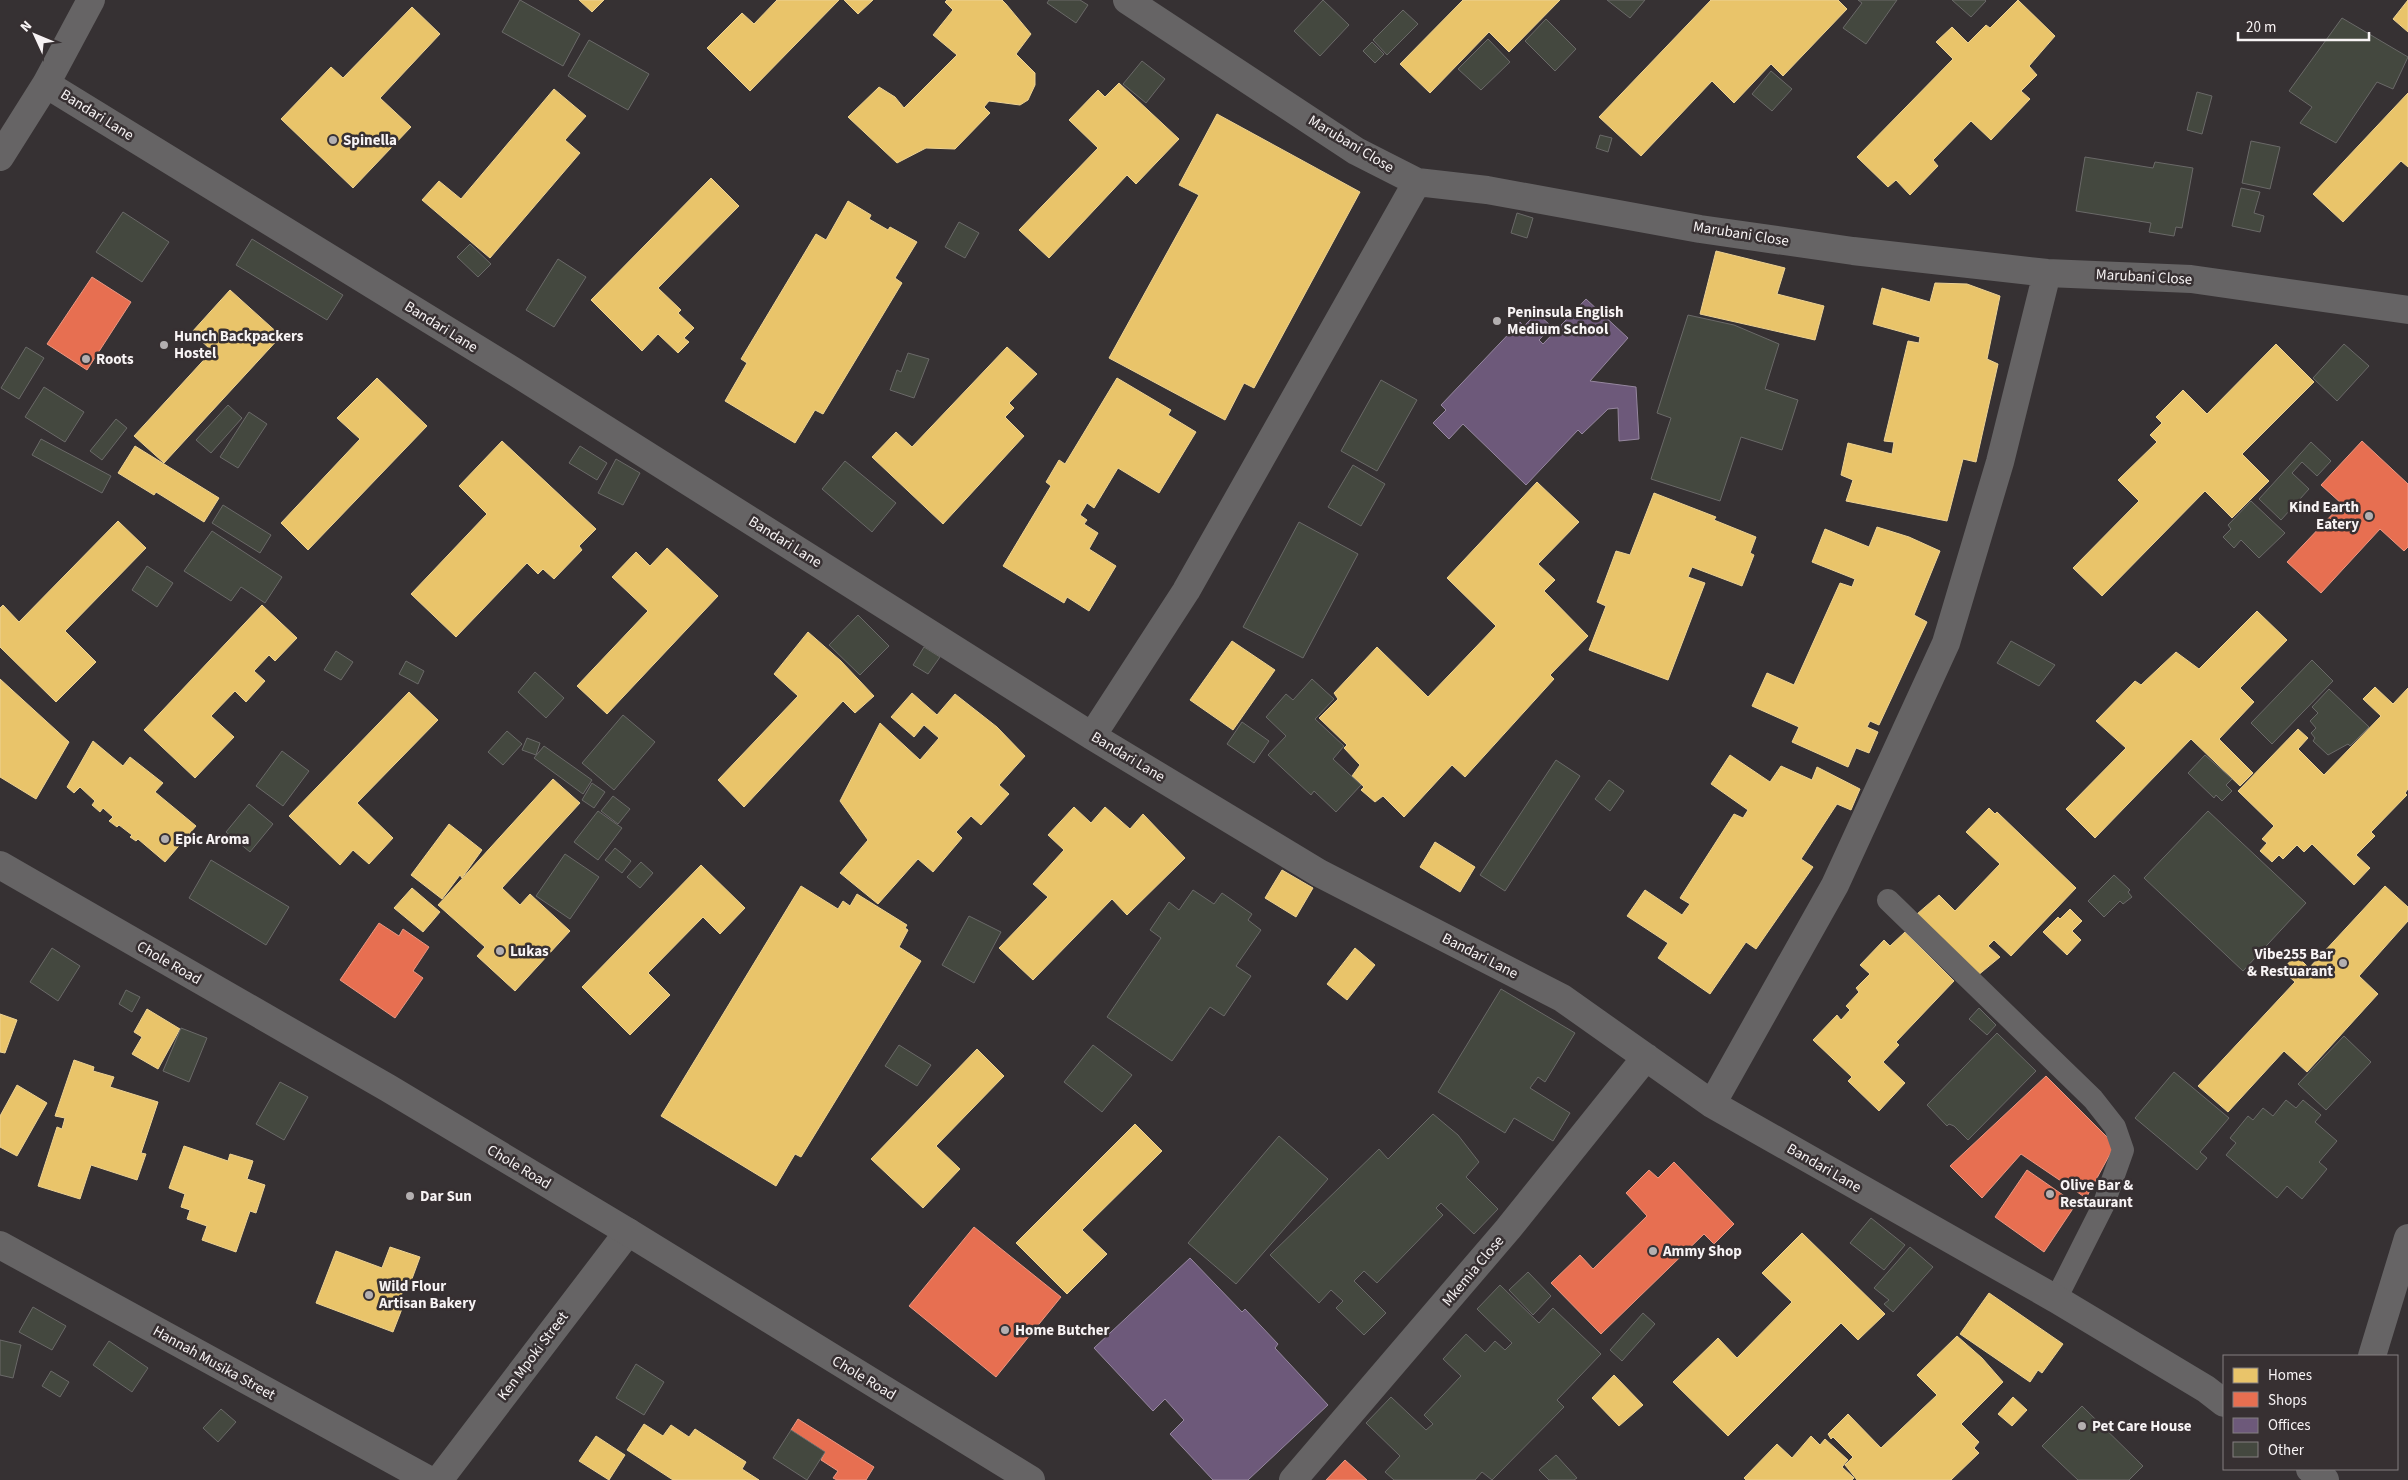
<svg xmlns="http://www.w3.org/2000/svg" width="2408" height="1480" viewBox="0 0 2408 1480" font-family="'Source Sans 3',sans-serif">
<rect width="100%" height="100%" fill="#363133"/>
<path fill="#e9c46a" stroke="#edd293" d="M579 0H604L592 12Z
M777 0H839L750 91 707 48 742 13 754 24Z
M844 0H873L858 14Z
M947 0H1002L1006 4 1031 34 1016 54 1035 73V85L1028 100 1020 105 989 101 984 107 990 113 955 149 926 148 897 163 848 117 879 87 895 97 904 108 957 55 933 35 953 10 945 2Z
M1463 0H1560L1509 52 1489 32 1430 93 1400 64Z
M1711 0H1838L1847 9 1783 76 1771 64 1734 103 1712 81 1641 156 1599 117Z
M2018 0 2055 36 2029 66 2037 75 2021 91 2030 99 1991 140 1971 121 1933 160 1938 166 1910 195 1896 180 1888 187 1857 157 1953 59 1936 42 1952 27 1968 43 1986 25 1990 28Z
M2408 0V32L2393 19Z
M412 7 440 34 380 98 411 127 353 188 281 119 331 67 343 78Z
M1119 83 1179 139 1136 184 1127 175 1049 258 1019 230 1098 148 1069 120 1098 90 1105 97Z
M554 89 586 116 565 140 580 153 490 258 422 200 439 181 461 199Z
M2408 93V167L2401 161 2343 222 2313 194Z
M1217 114 1360 192 1254 388 1244 383 1225 420 1109 358 1199 195 1179 185Z
M711 178 739 206 658 288 681 310 678 313 694 328 684 338 689 342 678 353 658 334 642 351 591 300Z
M848 201 871 215 869 219 888 230 890 227 917 242 895 278 902 283 823 414 815 410 795 443 725 401 747 363 741 359 816 234 826 240Z
M1716 251 1785 268 1777 294 1824 306 1815 340 1700 314Z
M1935 283 1967 284 2000 296 1987 359 1998 364 1976 462 1963 459 1947 521 1846 501 1853 480 1841 475 1848 443 1892 454 1894 442 1884 441 1908 341 1919 343 1920 337 1873 324 1882 288 1930 302Z
M230 290 281 336 164 463 134 436 212 351 192 332Z
M2276 344 2314 382 2242 454 2269 481 2232 518 2205 491 2102 596 2073 568 2139 501 2118 480 2157 442 2150 435 2162 423 2156 417 2183 390 2207 414Z
M1007 347 1037 374 1009 403 1014 408 1005 417 1024 436 943 524 872 457 896 432 912 447Z
M377 378 427 426 308 550 281 523 360 439 337 418Z
M1117 378 1171 410 1168 415 1196 432 1159 493 1118 468 1094 508 1087 503 1080 515 1087 520 1084 524 1098 533 1089 549 1116 566 1089 611 1067 597 1064 603 1003 566 1051 486 1046 482 1059 460 1065 464Z
M502 441 596 529 579 546 582 550 554 579 543 569 538 574 527 563 456 637 411 594 487 514 459 486Z
M135 446 219 498 204 522 156 492 154 495 118 473Z
M1537 482 1579 522 1538 564 1555 580 1544 591 1588 636 1550 675 1554 679 1465 777 1452 765 1404 817 1383 796 1375 802 1361 790 1364 787 1352 776 1360 765 1344 748 1347 745 1319 718 1338 699 1334 693 1377 647 1428 697 1496 626 1447 578Z
M1654 493 1716 517 1714 520 1756 537 1750 553 1754 555 1742 586 1692 567 1688 577 1705 583 1668 680 1589 650 1606 606 1597 602 1616 551 1630 555Z
M118 521 146 548 65 631 96 662 56 702 0 647V608L3 605 19 622Z
M1877 527 1909 537 1940 551 1914 615 1927 622 1879 725 1870 721 1867 727 1878 732 1869 753 1856 748 1848 767 1792 742 1799 727 1752 706 1767 673 1794 685 1840 583 1852 587 1855 579 1812 562 1825 529 1869 547Z
M667 548 718 596 607 714 577 686 648 611 612 577 636 552 650 566Z
M262 605 297 638 275 661 269 655 254 671 265 681 246 702 235 691 211 716 234 737 195 778 144 730Z
M2257 611 2287 640 2240 688 2254 702 2219 739 2253 773 2240 786 2191 739 2095 838 2066 809 2126 748 2096 721 2135 681 2141 685 2176 652 2199 669Z
M808 632 841 661 874 696 855 713 843 701 744 807 718 780 798 696 774 674Z
M1232 641 1275 670 1233 730 1190 700Z
M0 679 69 742 36 799 0 777Z
M2375 687 2393 704 2408 688V789L2405 793 2407 795 2371 832 2375 836 2356 855 2370 868 2354 885 2312 844 2304 852 2297 845 2283 859 2279 855 2272 862 2260 851 2267 843 2262 839 2274 826 2238 791 2298 729 2308 738 2298 749 2324 775 2381 716 2363 699Z
M409 692 438 720 357 803 393 838 369 864 353 850 340 865 289 816Z
M912 693 937 715 955 694 997 727 1025 756 999 785 1009 794 981 825 971 816 956 832 962 838 933 872 918 859 878 904 840 873 868 840 840 801 880 723 920 760 939 738 924 725 914 737 891 717Z
M93 741 123 766 130 757 163 783 155 792 196 826 165 862 138 839 136 841 130 837 132 835 119 825 117 827 109 821 113 817 103 808 100 812 92 805 95 801 80 787 74 793 67 787Z
M1730 755 1770 782 1781 766 1812 780 1817 767 1860 789 1851 810 1837 804 1801 859 1813 867 1756 949 1746 942 1710 994 1658 958 1668 943 1627 916 1645 890 1682 915 1690 904 1680 898 1734 814 1743 818 1748 810 1711 784Z
M553 779 580 803 502 888 520 905 530 894 570 931 515 991 477 956 485 947 438 905Z
M1074 807 1091 823 1105 807 1130 829 1143 814 1185 858 1127 915 1112 899 1033 980 999 948 1048 897 1033 884 1064 850 1048 835Z
M1989 808 1995 814 1997 812 2076 888 2011 956 1994 940 1988 946 2000 957 1977 976 1917 914 1939 895 1955 911 2000 864 1966 832Z
M449 824 482 850 462 878 460 875 442 899 411 875Z
M1435 842 1475 867 1460 892 1420 867Z
M701 865 745 908 720 934 703 917 648 973 670 995 630 1035 582 987Z
M1282 870 1313 888 1296 917 1265 898Z
M801 886 838 909 843 901 850 906 857 894 907 925 905 928 908 930 899 947 921 961 801 1157 795 1154 776 1186 661 1116Z
M2385 886 2408 907V921L2359 976 2378 994 2307 1072 2284 1051 2228 1112 2198 1086 2295 982 2282 970 2296 955 2309 968Z
M412 888 440 912 423 932 394 908Z
M2070 909 2082 921 2072 931 2081 940 2067 955 2043 932 2058 917 2060 919Z
M1905 932 1954 981 1896 1042 1899 1045 1883 1062 1905 1083 1879 1111 1848 1081 1852 1077 1813 1040 1837 1015 1841 1020 1850 1010 1846 1006 1859 992 1856 988 1870 974 1860 965 1884 940 1890 946Z
M1355 948 1375 965 1347 1000 1327 984Z
M147 1009 180 1029 158 1069 132 1054 142 1037 134 1032Z
M0 1014 17 1020 5 1053 0 1052Z
M977 1049 1004 1076 936 1146 960 1169 923 1208 871 1159Z
M74 1060 94 1067 93 1071 114 1077 110 1087 158 1102 141 1153 146 1154 137 1180 91 1165 80 1199 38 1186 57 1127 62 1129 65 1118 55 1116Z
M17 1085 47 1103 17 1156 0 1147V1116Z
M1135 1124 1162 1151 1082 1230 1107 1254 1067 1294 1016 1243Z
M184 1146 228 1161 230 1154 253 1161 247 1179 265 1185 256 1213 250 1211 236 1252 202 1240 207 1226 187 1219 190 1210 181 1207 185 1194 169 1188Z
M1802 1233 1885 1314 1858 1340 1841 1323 1728 1436 1673 1382 1718 1338 1737 1358 1792 1302 1762 1273Z
M390 1247 420 1257 409 1287 405 1285 400 1299 405 1301 393 1332 316 1303 336 1251 382 1268Z
M1989 1293 2063 1344 2042 1373 2038 1370 2030 1382 1960 1334Z
M1957 1336 1982 1358 2003 1382 1961 1424 1979 1442 1974 1448 1979 1453 1951 1480H1857L1845 1465 1853 1457 1833 1437 1831 1439 1828 1434 1848 1414 1881 1448 1937 1395 1917 1375Z
M1614 1375 1643 1405 1619 1426 1592 1398Z
M2013 1397 2027 1410 2012 1426 1998 1414Z
M644 1424 663 1436 671 1425 689 1437 695 1429 746 1462 742 1469 759 1480H673L627 1450Z
M596 1436 625 1455 609 1480 579 1461Z
M1811 1436 1820 1445 1825 1439 1848 1460 1842 1467 1854 1478 1852 1480H1746L1744 1478 1777 1444 1792 1458Z"/>
<path fill="#e76f51" stroke="#ec9782" d="M92 277 131 302 87 370 47 344Z
M2362 441 2408 484V547L2404 551 2380 529 2321 593 2287 562 2342 504 2321 485Z
M379 923 399 936 403 929 429 947 413 971 423 978 395 1018 340 980Z
M2046 1076 2115 1145 2086 1198 2021 1154 1982 1198 1950 1166Z
M1674 1162 1734 1224 1714 1244 1704 1234 1601 1334 1551 1283 1580 1255 1593 1269 1647 1216 1626 1193 1649 1170 1658 1178Z
M2027 1170 2076 1204 2044 1252 1995 1217Z
M974 1227 1061 1297 996 1377 909 1306Z
M798 1419 874 1467 866 1480H837L833 1478 838 1471 821 1460 825 1452 791 1430Z
M1345 1460 1367 1480H1326Z"/>
<path fill="#6d597a" stroke="#96879f" d="M1586 299 1628 338 1590 381 1636 387 1639 439 1619 441 1618 408 1608 409 1582 434 1578 430 1526 485 1463 424 1449 439 1433 423 1446 410 1441 405 1520 322 1524 326 1537 313 1552 327 1539 340 1543 344Z
M1190 1258 1242 1312 1245 1309 1278 1344 1275 1348 1328 1405 1248 1480H1213L1170 1434 1184 1420 1165 1399 1153 1411 1094 1348Z"/>
<path fill="#44483f" stroke="#6a6968" d="M520 0 580 34 563 66 502 32Z
M1049 0H1080L1088 5 1076 23 1047 3Z
M1323 0 1349 25 1320 56 1294 31Z
M1607 0H1645L1630 18Z
M1858 0H1897L1866 44 1843 28 1862 3Z
M1952 0H1985L1986 1 1971 17Z
M1403 10 1418 24 1387 55 1373 40Z
M2342 18 2408 57 2393 89 2377 82 2336 143 2300 123 2312 107 2289 91Z
M1546 19 1576 49 1555 71 1525 41Z
M1488 39 1510 62 1481 90 1458 69Z
M589 40 649 74 628 110 568 76Z
M1372 42 1384 54 1375 63 1363 51Z
M1142 61 1165 79 1146 103 1123 84Z
M1771 71 1792 89 1772 111 1752 94Z
M2197 92 2212 96 2202 134 2187 130Z
M1600 135 1612 138 1608 152 1596 148Z
M2251 141 2280 147 2270 189 2242 183Z
M2085 157 2153 168 2155 162 2193 168 2182 228 2176 227 2174 236 2149 232 2151 223 2076 211Z
M2241 188 2260 192 2254 213 2264 216 2260 232 2232 226Z
M123 212 169 242 142 282 96 252Z
M1517 213 1533 218 1527 238 1511 233Z
M959 222 979 233 965 258 945 247Z
M252 239 343 295 327 320 236 265Z
M470 244 491 264 478 277 457 257Z
M558 259 586 277 554 327 526 310Z
M1688 315 1734 325 1779 344 1765 389 1798 400 1782 450 1741 437 1720 501 1651 479 1671 418 1657 413Z
M2344 344 2369 366 2337 401 2313 378Z
M26 347 44 358 19 399 1 388Z
M908 353 929 359 914 398 890 390 897 370 901 372Z
M1381 380 1417 400 1377 471 1341 451Z
M44 387 84 412 65 442 25 417Z
M228 405 242 418 211 453 196 440Z
M249 412 267 424 238 468 220 457Z
M116 419 127 428 102 460 90 451Z
M41 439 111 476 102 493 32 455Z
M2311 442 2331 461 2317 476 2302 462 2292 473 2309 489 2281 520 2259 499Z
M580 446 607 463 597 480 569 463Z
M616 459 640 473 623 505 598 493Z
M845 461 896 503 872 532 822 489Z
M1353 465 1385 484 1361 526 1328 507Z
M2251 501 2285 533 2259 558 2241 540 2234 548 2223 537 2231 529 2228 525Z
M223 505 271 535 260 553 212 523Z
M1299 522 1358 554 1303 658 1243 627Z
M212 531 282 577 265 603 241 587 231 601 184 571Z
M147 566 173 583 157 607 132 590Z
M858 615 889 646 860 675 829 645Z
M2011 641 2055 665 2039 686 1997 663Z
M924 647 940 657 928 674 913 665Z
M336 651 353 662 341 680 324 670Z
M2312 660 2333 681 2272 744 2251 723Z
M406 661 424 671 418 684 399 674Z
M535 672 564 698 546 718 518 692Z
M1312 679 1334 699 1315 719 1344 746 1333 759 1361 785 1336 812 1314 791 1311 795 1268 755 1286 736 1266 717 1286 694 1293 700Z
M2329 689 2369 727 2350 746 2348 744 2328 755 2313 741 2315 738 2311 733 2316 728 2310 721 2318 713 2312 707Z
M623 715 655 742 614 790 582 763Z
M1242 722 1269 741 1254 763 1227 744Z
M507 731 522 744 503 765 488 752Z
M527 738 540 743 536 755 522 750Z
M544 746 592 780 583 794 534 758Z
M282 751 309 771 283 806 256 786Z
M2205 755 2232 779 2226 785 2232 791 2222 801 2216 795 2214 798 2188 773Z
M1556 760 1580 776 1505 891 1480 875Z
M1609 780 1624 791 1610 811 1595 799Z
M592 783 605 792 594 808 582 800Z
M613 796 630 809 618 824 601 811Z
M249 804 273 824 250 852 226 832Z
M598 811 622 828 598 860 574 842Z
M2208 811 2306 903 2243 971 2144 878Z
M615 848 631 861 622 873 605 860Z
M565 854 599 877 570 919 536 896Z
M211 860 289 907 266 945 189 898Z
M641 862 653 873 640 888 627 877Z
M2114 875 2130 890 2128 892 2132 897 2123 904 2120 901 2104 917 2088 901Z
M1193 890 1214 904 1222 893 1252 914 1248 920 1261 930 1236 966 1251 976 1224 1016 1210 1007 1172 1061 1107 1017 1161 938 1150 930 1169 902 1179 910Z
M969 916 1001 932 974 983 942 965Z
M52 948 80 966 58 1001 30 982Z
M1501 989 1575 1033 1545 1082 1538 1077 1530 1088 1570 1113 1553 1141 1514 1118 1505 1133 1438 1092Z
M126 990 140 997 132 1012 119 1004Z
M1979 1008 1996 1025 1987 1035 1969 1019Z
M181 1028 207 1038 189 1082 163 1071Z
M1997 1033 2036 1071 1968 1140 1954 1126 1949 1124 1947 1126 1927 1105Z
M2344 1036 2371 1062 2326 1110 2298 1084Z
M899 1045 931 1065 917 1086 885 1066Z
M1093 1045 1132 1075 1102 1112 1064 1082Z
M2174 1072 2229 1118 2200 1152 2207 1158 2197 1170 2135 1118Z
M280 1082 308 1097 284 1140 256 1124Z
M2286 1100 2296 1108 2303 1100 2321 1115 2315 1122 2337 1141 2319 1162 2327 1169 2302 1199 2287 1186 2277 1198 2226 1155 2236 1143 2230 1138 2248 1116 2253 1120 2263 1108 2273 1116Z
M1433 1114 1458 1135 1479 1162 1466 1177 1498 1209 1474 1234 1441 1203 1436 1208 1443 1215 1377 1283 1364 1271 1354 1281 1386 1313 1364 1335 1336 1308 1343 1301 1331 1290 1319 1303 1270 1255 1379 1149 1388 1159Z
M1279 1136 1328 1179 1236 1284 1188 1243Z
M1871 1218 1905 1245 1884 1270 1850 1243Z
M1910 1247 1933 1267 1893 1312 1884 1304 1889 1300 1874 1288Z
M1528 1272 1551 1296 1533 1315 1509 1290Z
M1500 1285 1539 1323 1553 1308 1601 1354 1557 1400 1564 1407 1492 1480 1482 1472 1475 1480H1394L1385 1472 1400 1456 1366 1423 1391 1397 1426 1430 1433 1424 1424 1415 1461 1376 1443 1359 1466 1334 1485 1352 1495 1341 1505 1350 1512 1343 1477 1309Z
M33 1307 66 1326 52 1350 19 1332Z
M1643 1313 1655 1324 1622 1361 1610 1350Z
M0 1340 21 1345 13 1378 0 1375Z
M109 1341 148 1368 132 1392 93 1365Z
M636 1364 664 1382 644 1415 616 1398Z
M51 1371 69 1382 60 1397 42 1386Z
M2082 1406 2143 1466 2129 1480H2078L2042 1446Z
M221 1409 236 1422 218 1442 203 1428Z
M791 1430 825 1452 807 1480 773 1458Z
M1556 1455 1577 1478 1574 1480H1549L1539 1470Z"/>
<g fill="none" stroke-linecap="round" stroke-linejoin="round">
<path stroke="#666465" stroke-width="22" d="M1888 900 2093 1099 2115 1127 2123 1150 2103 1206 2056 1299"/>
<path stroke="#666465" stroke-width="28" d="M1127 0 1356 151 1417 182 1487 190 1700 229 1853 251 2047 273 2191 279 2408 310
M46 84 510 369 1092 736 1319 873 1562 998 1712 1104 2056 1299 2206 1389 2224 1403
M0 157 46 84 91 0
M1092 736 1186 591 1417 182
M1712 1104 1835 885 1946 643 2000 462 2047 273
M0 1245 429 1480
M2372 1356 2408 1238
M2310 1469 2325 1480
M439 1480 628 1232
M1293 1480 1508 1229 1646 1057"/>
<path stroke="#666465" stroke-width="28" d="M0 865 388 1088 628 1232 1031 1480"/>
</g>
<g fill="#b3afb0" stroke="#373032" stroke-width="2">
<circle cx="333" cy="140" r="5"/>
<circle cx="1497" cy="321" r="5"/>
<circle cx="164" cy="345" r="5"/>
<circle cx="86" cy="359" r="5"/>
<circle cx="2369" cy="516" r="5"/>
<circle cx="165" cy="839" r="5"/>
<circle cx="500" cy="951" r="5"/>
<circle cx="2343" cy="963" r="5"/>
<circle cx="2050" cy="1194" r="5"/>
<circle cx="410" cy="1196" r="5"/>
<circle cx="1653" cy="1251" r="5"/>
<circle cx="369" cy="1295" r="5"/>
<circle cx="1005" cy="1330" r="5"/>
<circle cx="2082" cy="1426" r="5"/>
</g>
<g text-anchor="middle" dominant-baseline="central" stroke-width="5" stroke-linejoin="round" paint-order="stroke">
<g font-size="15" fill="#f7f3f4" stroke="#373032">
<text transform="translate(97 115) rotate(32)">Bandari Lane</text>
<text transform="translate(1351 144) rotate(31)">Marubani Close</text>
<text transform="translate(1741 234) rotate(9)">Marubani Close</text>
<text transform="translate(2144 277) rotate(3)">Marubani Close</text>
<text transform="translate(441 327) rotate(32)">Bandari Lane</text>
<text transform="translate(785 542) rotate(32)">Bandari Lane</text>
<text transform="translate(1128 757) rotate(31)">Bandari Lane</text>
<text transform="translate(1480 956) rotate(27)">Bandari Lane</text>
<text transform="translate(169 963) rotate(30)">Chole Road</text>
<text transform="translate(519 1167) rotate(31)">Chole Road</text>
<text transform="translate(1824 1168) rotate(30)">Bandari Lane</text>
<text transform="translate(1473 1271) rotate(-50)">Mkemia Close</text>
<text transform="translate(533 1356) rotate(-53)">Ken Mpoki Street</text>
<text transform="translate(214 1363) rotate(29)">Hannah Musika Street</text>
<text transform="translate(864 1378) rotate(31)">Chole Road</text>
</g>
<g font-size="15" font-weight="bold" fill="#f7f3f4" stroke="#373032" text-anchor="start">
<text x="343" y="140">Spinella</text>
<text x="1507" y="312">Peninsula English<tspan x="1507" dy="17">Medium School</tspan></text>
<text x="174" y="336">Hunch Backpackers<tspan x="174" dy="17">Hostel</tspan></text>
<text x="96" y="359">Roots</text>
<text x="2359" y="507" text-anchor="end">Kind Earth<tspan x="2359" dy="17">Eatery</tspan></text>
<text x="175" y="839">Epic Aroma</text>
<text x="510" y="951">Lukas</text>
<text x="2333" y="954" text-anchor="end">Vibe255 Bar<tspan x="2333" dy="17">&amp; Restuarant</tspan></text>
<text x="2060" y="1185">Olive Bar &amp;<tspan x="2060" dy="17">Restaurant</tspan></text>
<text x="420" y="1196">Dar Sun</text>
<text x="1663" y="1251">Ammy Shop</text>
<text x="379" y="1286">Wild Flour<tspan x="379" dy="17">Artisan Bakery</tspan></text>
<text x="1015" y="1330">Home Butcher</text>
<text x="2092" y="1426">Pet Care House</text>
</g>
</g>
<rect x="2223" y="1355" width="175" height="115" fill="#373032" stroke="#847e80"/>
<rect x="2233" y="1368" width="25" height="15" fill="#e9c46a" stroke="#847e80"/>
<text x="2268" y="1380" font-size="15" fill="#f7f3f4">Homes</text>
<rect x="2233" y="1392" width="25" height="15" fill="#e76f51" stroke="#847e80"/>
<text x="2268" y="1405" font-size="15" fill="#f7f3f4">Shops</text>
<rect x="2233" y="1418" width="25" height="15" fill="#6d597a" stroke="#847e80"/>
<text x="2268" y="1430" font-size="15" fill="#f7f3f4">Offices</text>
<rect x="2233" y="1442" width="25" height="15" fill="#44483f" stroke="#847e80"/>
<text x="2268" y="1455" font-size="15" fill="#f7f3f4">Other</text>
<g transform="translate(35 35) rotate(314)" stroke="#373032" stroke-width="4" paint-order="stroke">
<path d="M0-4L9 19L0 12L-9 19Z" fill="#f7f3f4"/>
<text y="-8" font-size="14" font-weight="bold" text-anchor="middle" fill="#f7f3f4">N</text>
</g>
<path d="M2238 32v8h131v-8" fill="none" stroke="#f7f3f4" stroke-width="2.5"/>
<text x="2246" y="32" font-size="15" fill="#f7f3f4" stroke="#373032" stroke-width="4" paint-order="stroke">20 m</text>
</svg>
